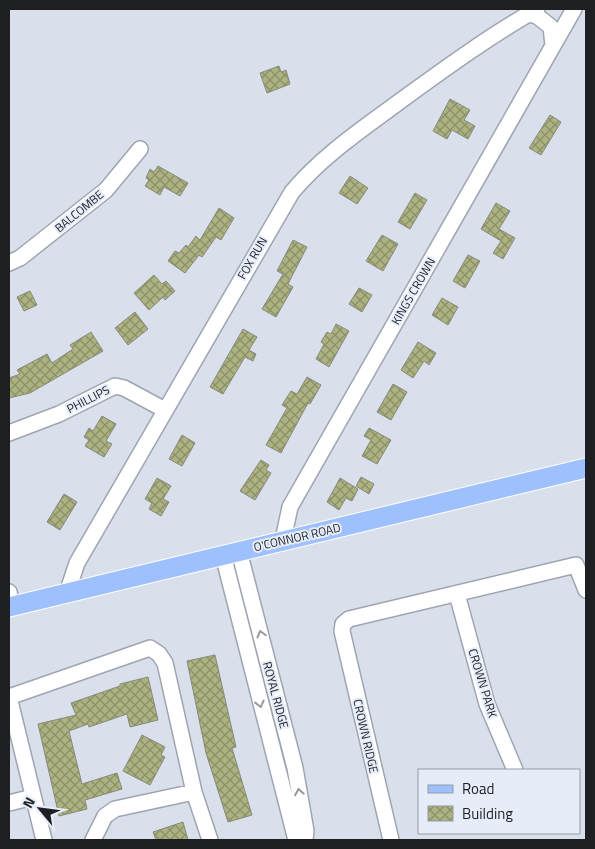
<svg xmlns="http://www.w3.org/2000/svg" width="595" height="849" viewBox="0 0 595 849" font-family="'Titillium Web',sans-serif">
<defs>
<pattern id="building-cross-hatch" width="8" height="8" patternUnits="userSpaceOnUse" patternTransform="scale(1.25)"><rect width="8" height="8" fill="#acb280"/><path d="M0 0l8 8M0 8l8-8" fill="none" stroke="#8b9068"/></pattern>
</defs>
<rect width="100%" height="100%" fill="#d9e0eb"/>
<path fill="url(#building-cross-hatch)" stroke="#888a7e" d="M279 66 281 72 286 70 290 84 267 93 260 73Z
M450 99 470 110 464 120 475 126 468 139 452 130 447 139 433 131Z
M550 115 561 122 541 155 529 148Z
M158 166 188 183 180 196 164 187 160 195 145 186 149 180 146 178 150 169 154 172Z
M350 176 368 188 357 204 339 193Z
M415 193 427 200 410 229 398 222Z
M496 203 510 211 499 229 515 238 503 259 493 253 501 241 481 229Z
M219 208 234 218 221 240 216 237 202 257 199 255 185 273 168 261 175 251 179 253 186 245 188 247 196 236 200 240Z
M382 235 398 244 383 271 366 261Z
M293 240 307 247 288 284 293 287 276 317 262 309 283 274 277 271Z
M468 255 480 261 465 288 453 281Z
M154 275 162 284 166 281 175 291 165 300 163 297 149 310 134 293Z
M359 288 372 295 362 312 349 304Z
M30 291 37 305 24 311 17 297Z
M442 298 458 307 448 325 432 315Z
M135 312 148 329 128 345 115 328Z
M336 324 349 331 329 367 316 359 324 344 321 342 327 332 331 334Z
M243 329 257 337 249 350 256 354 253 361 245 357 223 394 210 387Z
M91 332 103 351 30 393 9 398V378L20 374 17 370 47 354 52 363 73 349 70 345Z
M418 342 436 353 429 365 424 361 413 378 401 370Z
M307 377 321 385 310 404 308 403 281 453 266 445 287 408 282 405 291 391 297 394Z
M393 384 407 392 391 420 377 412Z
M102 416 116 424 106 441 112 444 104 457 85 446 89 440 84 437 89 428 93 431Z
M369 428 391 440 377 464 362 456 371 440 364 436Z
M182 435 195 443 182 466 169 459Z
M261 460 269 465 266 470 271 473 255 500 240 491Z
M361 477 374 484 369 494 356 486Z
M157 478 171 486 163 499 169 502 161 516 149 509 152 503 145 499Z
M340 478 358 489 352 501 346 498 339 510 327 502Z
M64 494 77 502 60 530 47 522Z
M215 655 236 747 232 748 252 815 228 822 206 753 187 661Z
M148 677 158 720 130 727 127 714 89 727 88 724 69 731 82 784 117 773 122 789 85 800 87 809 59 816 38 724 76 715 71 703 120 686V684Z
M142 735 165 747 161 755 165 757 150 785 123 771Z
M183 822 188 840H156L153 832Z"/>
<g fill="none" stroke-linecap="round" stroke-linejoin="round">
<defs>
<path id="minor" d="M528 14 537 16 551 27 553 45
M9 263 20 258 106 190 140 149
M9 433 59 414 115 386 124 388 165 410
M283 540 290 507 574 9
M239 551 295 768 306 831 305 840
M223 555 296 840
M9 592 12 606
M67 593 77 563 292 192C324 154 364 128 403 99 447 67 490 36 537 9
M457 594 487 704 515 770
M9 697 150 648 159 654 165 663 194 792 210 840
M9 697 44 840
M9 803 33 797
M93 840 105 816 115 809 194 792
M391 840 342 631 343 624 349 619 576 565 586 590"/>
<path id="major" d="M9 607 586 468"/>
</defs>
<use href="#minor" stroke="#9fa5b0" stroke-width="18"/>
<use href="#major" stroke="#fff" stroke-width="21"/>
<use href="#minor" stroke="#fff" stroke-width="15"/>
<use href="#major" stroke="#9ec0fc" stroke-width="19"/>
</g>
<defs><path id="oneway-chevron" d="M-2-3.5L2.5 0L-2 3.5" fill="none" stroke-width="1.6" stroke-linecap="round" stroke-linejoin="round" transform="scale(1.25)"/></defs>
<g stroke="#999a9c">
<use href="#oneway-chevron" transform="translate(261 634) rotate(-105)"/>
<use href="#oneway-chevron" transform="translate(260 704) rotate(76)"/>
<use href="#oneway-chevron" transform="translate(299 792) rotate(-99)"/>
</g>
<g text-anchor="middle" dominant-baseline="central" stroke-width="4" stroke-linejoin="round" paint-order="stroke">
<g font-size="12" fill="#1d1f23" stroke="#e6edf9">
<text transform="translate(79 211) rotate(-39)">BALCOMBE</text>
<text transform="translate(252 258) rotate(-60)">FOX RUN</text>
<text transform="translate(413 291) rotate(-60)">KINGS CROWN</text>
<text transform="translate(88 399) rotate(-27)">PHILLIPS</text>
<text transform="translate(297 537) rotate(-13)">O'CONNOR ROAD</text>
<text transform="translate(483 683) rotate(73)">CROWN PARK</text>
<text transform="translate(276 695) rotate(75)">ROYAL RIDGE</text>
<text transform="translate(366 736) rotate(77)">CROWN RIDGE</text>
</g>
</g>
<rect width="595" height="849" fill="none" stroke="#1d1f23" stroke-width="20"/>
<rect x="418" y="769" width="162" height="65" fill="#e6edf9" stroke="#969ba3"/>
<rect x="428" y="785" width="25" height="8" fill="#9ec0fc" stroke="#969ba3"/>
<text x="462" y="794" font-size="15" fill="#1d1f23">Road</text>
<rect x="428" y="806" width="25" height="15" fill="url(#building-cross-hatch)" stroke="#969ba3"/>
<text x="462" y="819" font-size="15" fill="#1d1f23">Building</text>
<g transform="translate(40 809) rotate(299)" stroke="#e6edf9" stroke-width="4" paint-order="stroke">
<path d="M0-4L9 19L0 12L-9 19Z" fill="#1d1f23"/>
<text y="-8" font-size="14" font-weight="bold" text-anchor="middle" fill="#1d1f23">N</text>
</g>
</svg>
